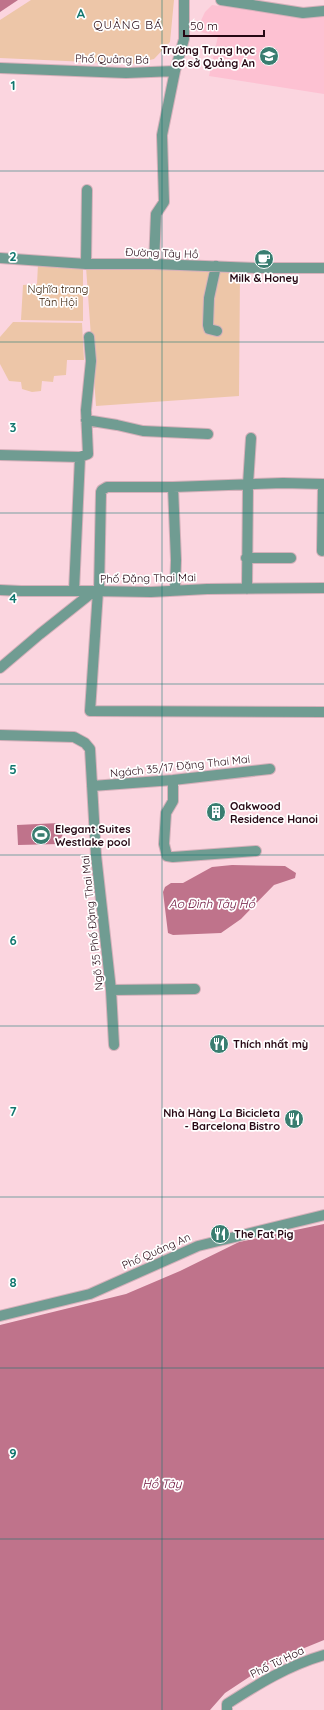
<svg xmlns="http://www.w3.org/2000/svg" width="324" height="1710" viewBox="0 0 324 1710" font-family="Quicksand,sans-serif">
<rect width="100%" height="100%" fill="#fbd5df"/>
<path fill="#fdc1d2" d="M212 5 302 17 324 16V94L209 76 218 36 196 31 205 12Z"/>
<path fill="#edc6a8" d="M31 0H174L170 42 154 59 132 64 0 58V20Z
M38 264 83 266V321L21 320 23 285 37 284Z
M86 267 240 272 239 396 96 406Z
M13 322 82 323 84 360H67L66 375 54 376 53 382 42 381 41 391 32 392 22 389 21 382 9 381 0 364V337Z"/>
<path fill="#bf738b" d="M0 0H18L0 12Z
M59 823V829L64 833 60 839V844L18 845 17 825Z
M232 865 285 866 296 873 295 878 274 885 241 919 221 933 173 935 168 933 163 892 165 887 171 883H183L212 867Z
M324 1224V1640L275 1660 225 1693 210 1710H0V1325L126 1294 180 1271 239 1242Z"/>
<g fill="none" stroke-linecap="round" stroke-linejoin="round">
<defs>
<path id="minor" d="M221 0 303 13 324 11
M0 68 126 73 175 71
M0 258 86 264H154L258 268H324
M86 264 87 190
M154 264 156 214 164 202 162 135 175 71 184 39V0
M216 266 209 298 208 325 209 329 217 331
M86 420 117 425 143 431 208 434
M0 455 80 457
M173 487 176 560 175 590
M246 558H291
M247 589 248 484 251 438
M0 590 21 591H94
M74 591 80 457 88 454 86 410 91 361 89 337
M98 591 90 711 324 712
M99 591 101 492 102 490 107 487H173L283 483 323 484 322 551
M0 668 40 634 94 591 151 592 207 589 324 588
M0 735 74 737 85 743 90 749 96 855 111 990 114 1045
M173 780V801L166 813 164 844 167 856 173 857 256 851
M92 786 173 780 270 769
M111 990 195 989
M0 1316 90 1294 198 1246 324 1215
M227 1710V1704C258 1684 289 1665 324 1655"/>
</defs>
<use href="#minor" stroke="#d5b0ba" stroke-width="12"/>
<use href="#minor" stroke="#709c92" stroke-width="10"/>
</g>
<path fill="none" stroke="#0f766e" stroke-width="1" stroke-opacity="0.55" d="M162 0V1710M0 171H324M0 342H324M0 513H324M0 684H324M0 855H324M0 1026H324M0 1197H324M0 1368H324M0 1539H324"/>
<defs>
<symbol id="school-disc" viewBox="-11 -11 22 22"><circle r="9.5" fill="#397d70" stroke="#fff"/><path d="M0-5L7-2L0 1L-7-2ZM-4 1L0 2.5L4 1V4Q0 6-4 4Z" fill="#fff"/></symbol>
<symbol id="cafe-disc" viewBox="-11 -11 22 22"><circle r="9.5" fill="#397d70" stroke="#fff"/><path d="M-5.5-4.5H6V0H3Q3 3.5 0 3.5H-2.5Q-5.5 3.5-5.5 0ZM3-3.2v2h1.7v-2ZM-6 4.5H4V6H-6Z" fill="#fff"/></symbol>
<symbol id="building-disc" viewBox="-11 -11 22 22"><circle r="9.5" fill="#397d70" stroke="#fff"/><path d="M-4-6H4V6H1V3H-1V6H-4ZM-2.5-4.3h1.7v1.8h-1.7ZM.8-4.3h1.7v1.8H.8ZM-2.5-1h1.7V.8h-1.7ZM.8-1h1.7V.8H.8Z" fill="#fff"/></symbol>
<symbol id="stadium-disc" viewBox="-11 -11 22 22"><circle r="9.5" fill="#397d70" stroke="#fff"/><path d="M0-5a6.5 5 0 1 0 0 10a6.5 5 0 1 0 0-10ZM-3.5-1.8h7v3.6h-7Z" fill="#fff"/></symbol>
<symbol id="restaurant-disc" viewBox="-11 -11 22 22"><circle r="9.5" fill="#397d70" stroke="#fff"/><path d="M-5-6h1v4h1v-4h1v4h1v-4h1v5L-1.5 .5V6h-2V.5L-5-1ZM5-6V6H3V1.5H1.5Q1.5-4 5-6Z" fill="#fff"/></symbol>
</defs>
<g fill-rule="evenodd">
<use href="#school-disc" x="258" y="45" width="22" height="22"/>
<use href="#cafe-disc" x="253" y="248" width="22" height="22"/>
<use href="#building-disc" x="205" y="801" width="22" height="22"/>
<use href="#stadium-disc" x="30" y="824" width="22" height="22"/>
<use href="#restaurant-disc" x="208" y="1033" width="22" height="22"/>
<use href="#restaurant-disc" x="283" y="1108" width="22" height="22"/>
<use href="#restaurant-disc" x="209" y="1223" width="22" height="22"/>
</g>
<g text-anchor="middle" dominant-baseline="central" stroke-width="3.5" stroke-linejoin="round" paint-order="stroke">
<g font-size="11" font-weight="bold" fill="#260713" stroke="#fff" text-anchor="start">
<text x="255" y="50" text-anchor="end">Trường Trung học<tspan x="255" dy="13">cơ sở Quảng An</tspan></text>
<text x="264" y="278" text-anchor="middle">Milk &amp; Honey</text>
<text x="230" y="806">Oakwood<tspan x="230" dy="13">Residence Hanoi</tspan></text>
<text x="55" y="829">Elegant Suites<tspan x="55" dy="13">Westlake pool</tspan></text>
<text x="233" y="1044">Thích nhất mỳ</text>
<text x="280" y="1113" text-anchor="end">Nhà Hàng La Bicicleta<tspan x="280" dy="13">- Barcelona Bistro</tspan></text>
<text x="234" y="1234">The Fat Pig</text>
</g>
<g font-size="11" fill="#260713" stroke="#fff">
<text transform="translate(112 59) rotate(1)">Phố Quảng Bá</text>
<text transform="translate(162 253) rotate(2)">Đường Tây Hồ</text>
<text transform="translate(148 578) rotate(-1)">Phố Đặng Thai Mai</text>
<text transform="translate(180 766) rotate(-6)">Ngách 35/17 Đặng Thai Mai</text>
<text transform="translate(92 923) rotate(-96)">Ngõ 35 Phố Đặng Thai Mai</text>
<text transform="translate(156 1251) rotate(-24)">Phố Quảng An</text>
<text transform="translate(277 1662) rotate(-26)">Phố Từ Hoa</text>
</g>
<g font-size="11" fill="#3c230c" stroke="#fff">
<text x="58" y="289">Nghĩa trang<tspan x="58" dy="13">Tân Hội</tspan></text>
</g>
<g font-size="12" letter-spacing="1" fill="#260713" stroke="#fff">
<text x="128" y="24">QUẢNG BÁ</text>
</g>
<g font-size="12" font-style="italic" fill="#6a0c37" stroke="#fff">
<text x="212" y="903">Ao Đình Tây Hồ</text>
<text x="162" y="1483">Hồ Tây</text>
</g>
</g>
<g font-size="13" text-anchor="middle" font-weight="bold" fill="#0f766e" stroke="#fff" stroke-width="3.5" stroke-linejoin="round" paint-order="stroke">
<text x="81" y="18">A</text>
<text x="13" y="90">1</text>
<text x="13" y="261">2</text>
<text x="13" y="432">3</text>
<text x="13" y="603">4</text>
<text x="13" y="774">5</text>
<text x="13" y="945">6</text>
<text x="13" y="1116">7</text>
<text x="13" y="1287">8</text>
<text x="13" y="1458">9</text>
</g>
<path d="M184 30v6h80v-6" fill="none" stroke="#260713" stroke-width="2"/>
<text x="190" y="30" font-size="12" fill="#260713" stroke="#ffffff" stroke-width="3" paint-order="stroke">50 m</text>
</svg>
